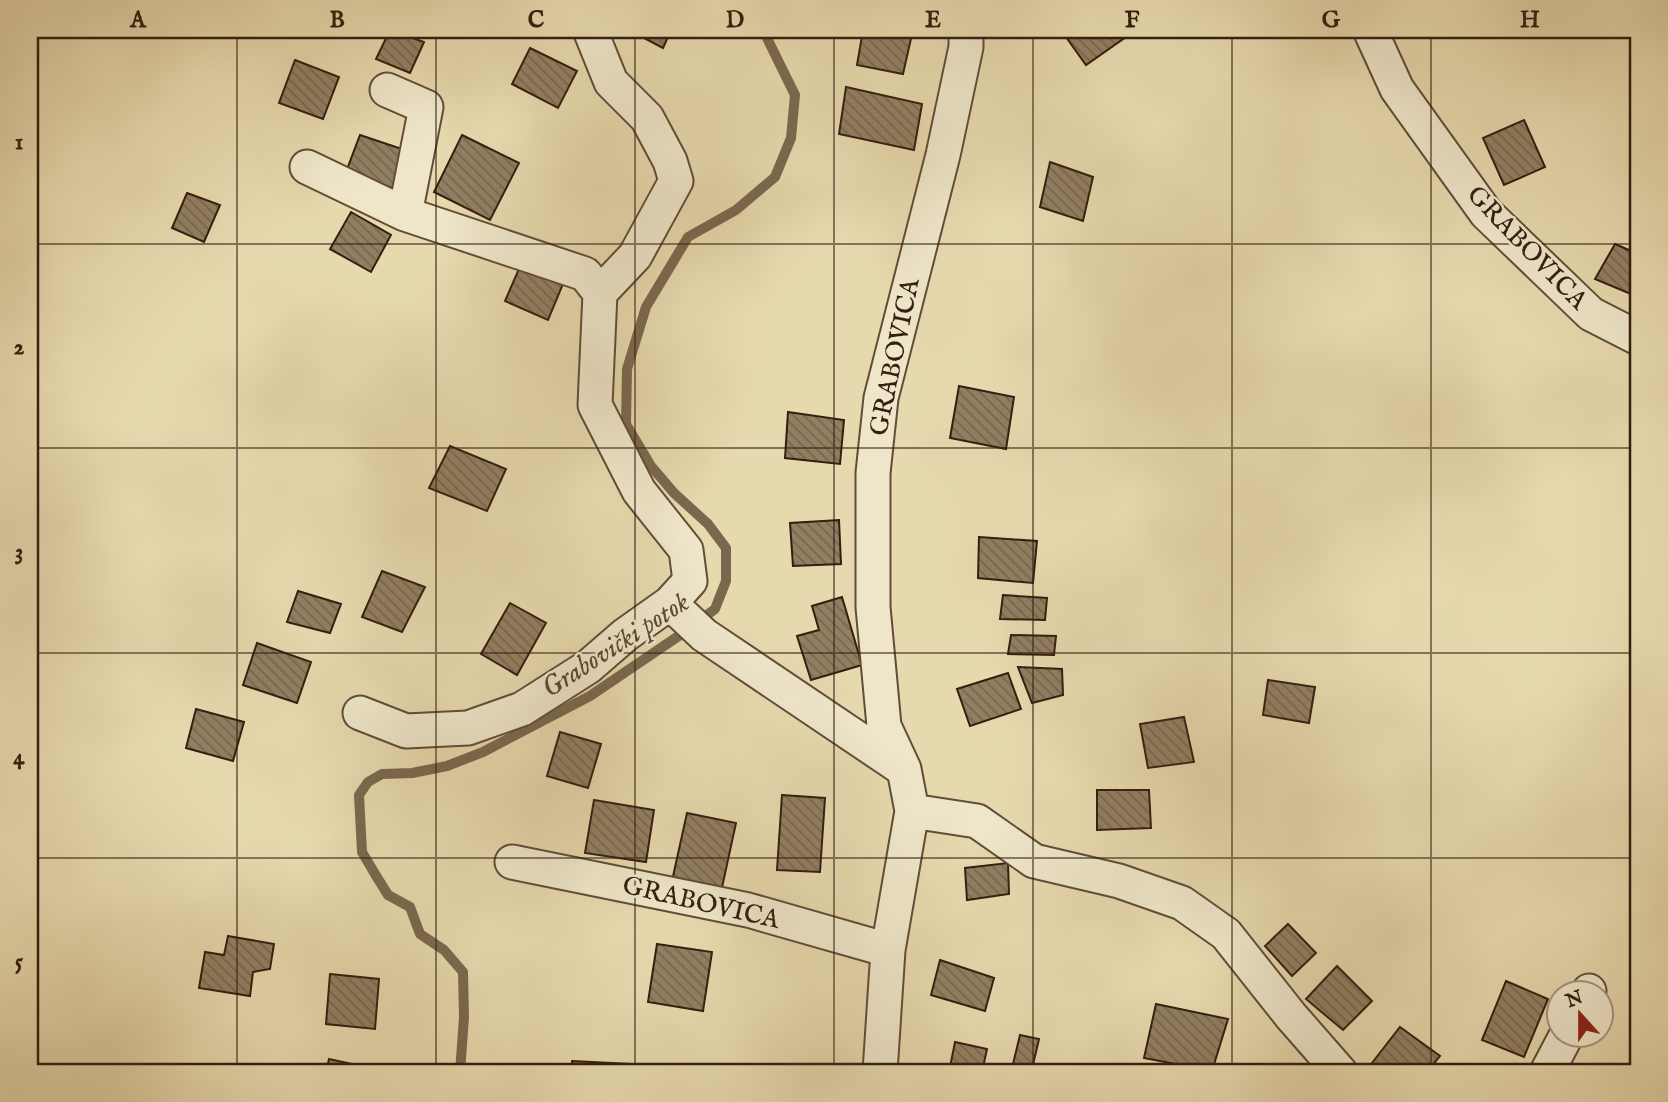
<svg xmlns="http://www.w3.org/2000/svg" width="1668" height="1102" viewBox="0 0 1668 1102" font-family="'IM FELL English',serif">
<defs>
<pattern id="building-back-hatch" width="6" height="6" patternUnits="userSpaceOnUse" patternTransform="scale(1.75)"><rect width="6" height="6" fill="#917f62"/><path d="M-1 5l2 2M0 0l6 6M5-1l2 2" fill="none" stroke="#77674f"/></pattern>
</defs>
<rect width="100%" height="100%" fill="#e7d9ae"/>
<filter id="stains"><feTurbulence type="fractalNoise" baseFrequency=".00286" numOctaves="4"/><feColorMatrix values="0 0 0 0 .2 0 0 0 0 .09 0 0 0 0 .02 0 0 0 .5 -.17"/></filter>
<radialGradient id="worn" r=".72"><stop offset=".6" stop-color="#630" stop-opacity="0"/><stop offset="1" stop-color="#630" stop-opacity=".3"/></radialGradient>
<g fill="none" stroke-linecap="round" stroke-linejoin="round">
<path stroke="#7a684e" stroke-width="10" d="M460 1072 464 1017 463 972 444 950 420 934 410 907 388 895 375 874 362 852 359 795 368 782 382 774 412 773 447 766 483 752 590 696 683 633 715 609 726 581V548L708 524 674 493 651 466 626 424 627 369 646 307 688 237 736 210 775 177 791 138 795 95 763 30"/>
</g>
<path fill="url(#building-back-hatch)" stroke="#331e10" stroke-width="2" d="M390 30 424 42 410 73 376 59Z
M629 30H671L663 48Z
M863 30H894L912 34 903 74 857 65Z
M1061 30H1131L1133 32 1086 65Z
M530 48 577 71 558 108 512 84Z
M295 60 339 77 323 119 279 103Z
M846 87 922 104 914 150 839 134Z
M1524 120 1545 167 1504 185 1483 138Z
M360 135 411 152 395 189 346 172Z
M462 135 519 163 490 220 434 192Z
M1050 162 1093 177 1083 221 1040 207Z
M187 193 220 205 204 242 172 228Z
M351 212 391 235 371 272 330 249Z
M1615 244 1638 254V297L1595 279Z
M522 262 565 279 548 320 505 301Z
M959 386 1014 397 1006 449 950 438Z
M788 412 844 420 840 464 785 458Z
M450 446 506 469 487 511 429 488Z
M839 520 841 564 793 566 790 523Z
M979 537 1037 541 1033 583 978 578Z
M382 571 425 587 402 632 362 617Z
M298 591 341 604 330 633 287 622Z
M1003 595 1047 598 1045 620 1000 619Z
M842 597 862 665 811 680 797 636 819 630 812 606Z
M510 603 546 623 517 675 481 654Z
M1011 635 1056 636 1054 655 1008 654Z
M257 643 311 662 297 703 243 685Z
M1018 667 1062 669 1063 695 1032 703Z
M1008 673 1021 709 970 726 957 689Z
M1268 680 1315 687 1309 723 1263 715Z
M196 709 244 722 233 761 186 748Z
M1184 717 1194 762 1148 768 1140 724Z
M560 732 601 744 588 788 547 776Z
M1097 790H1149L1151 828 1097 830Z
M782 795 825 798 820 872 777 870Z
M594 800 654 810 646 862 585 853Z
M687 813 736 823 721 892 672 881Z
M1008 863 1009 894 967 900 965 868Z
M1288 924 1316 953 1292 976 1265 946Z
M228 936 274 944 270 969 253 972 250 996 199 988 205 952 224 955Z
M657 944 712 952 703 1011 648 1002Z
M940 960 994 978 985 1011 931 995Z
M1337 966 1372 1001 1343 1030 1306 999Z
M330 974 379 979 375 1029 326 1024Z
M1506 981 1548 999 1524 1057 1482 1040Z
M1156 1004 1228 1019 1212 1071 1144 1058Z
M1400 1027 1440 1056 1427 1072H1384L1372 1063Z
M1020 1035 1039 1039 1032 1069 1013 1064Z
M955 1042 987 1049 982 1072H949Z
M329 1059 375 1069V1072H326Z
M572 1061 630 1064 629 1072H572Z"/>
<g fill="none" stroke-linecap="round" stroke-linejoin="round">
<defs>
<path id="minor" d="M590 30 611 82 647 118 670 161 676 181 635 256 600 293
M1370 30 1397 89 1486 213 1591 314 1638 338
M387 90 426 107 405 214 585 274 600 293 595 405 639 491 686 550 690 581 670 603 704 635 903 769
M307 167 405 214
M360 713 406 731 468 728 522 709 588 667 625 635 670 603
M912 811 977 821 1034 861 1119 881 1182 903 1226 934 1291 1016 1340 1072
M512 862 748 910 888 950
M1588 993 1589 991
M880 1072 888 950 912 811 904 769 884 726 873 607V473L881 398 943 155 966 47V30
M1547 1072 1566 1036"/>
</defs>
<use href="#minor" stroke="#604d38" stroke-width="37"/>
<use href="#minor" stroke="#efe6ca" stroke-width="33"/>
</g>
<path fill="none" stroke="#331e10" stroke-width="2" stroke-opacity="0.55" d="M237 30V1072M436 30V1072M635 30V1072M834 30V1072M1033 30V1072M1232 30V1072M1431 30V1072M30 244H1638M30 448H1638M30 653H1638M30 858H1638"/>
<g text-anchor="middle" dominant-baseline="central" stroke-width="5" stroke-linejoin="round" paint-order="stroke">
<g font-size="26" fill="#331e10" stroke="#efe6ca">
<text transform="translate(1527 248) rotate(46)">GRABOVICA</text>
<text transform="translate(895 357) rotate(-78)">GRABOVICA</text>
<text transform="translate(701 903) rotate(13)">GRABOVICA</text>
</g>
<g font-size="28" font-style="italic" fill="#5d4934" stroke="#efe6ca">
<text transform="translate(616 646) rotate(-33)">Grabovički potok</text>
</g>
</g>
<rect width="1668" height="1102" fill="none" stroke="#e7d9ae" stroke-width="77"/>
<g transform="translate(1580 1014) rotate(339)"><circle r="33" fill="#efe6ca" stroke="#a49680" stroke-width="2"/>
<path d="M0-5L12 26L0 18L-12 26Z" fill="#8f2418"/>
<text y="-10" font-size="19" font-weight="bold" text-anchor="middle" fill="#331e10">N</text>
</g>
<rect x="38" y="38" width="1592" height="1026" fill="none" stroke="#331e10" stroke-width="2.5"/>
<g font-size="23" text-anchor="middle" font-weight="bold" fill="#331e10">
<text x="138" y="27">A</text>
<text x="337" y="27">B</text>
<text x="536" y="27">C</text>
<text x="735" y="27">D</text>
<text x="933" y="27">E</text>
<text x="1132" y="27">F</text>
<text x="1331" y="27">G</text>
<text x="1530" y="27">H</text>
<text x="19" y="149">1</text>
<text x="19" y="354">2</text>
<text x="19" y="559">3</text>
<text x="19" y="764">4</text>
<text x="19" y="969">5</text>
</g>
<rect width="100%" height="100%" filter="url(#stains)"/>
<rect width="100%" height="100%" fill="url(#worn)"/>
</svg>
